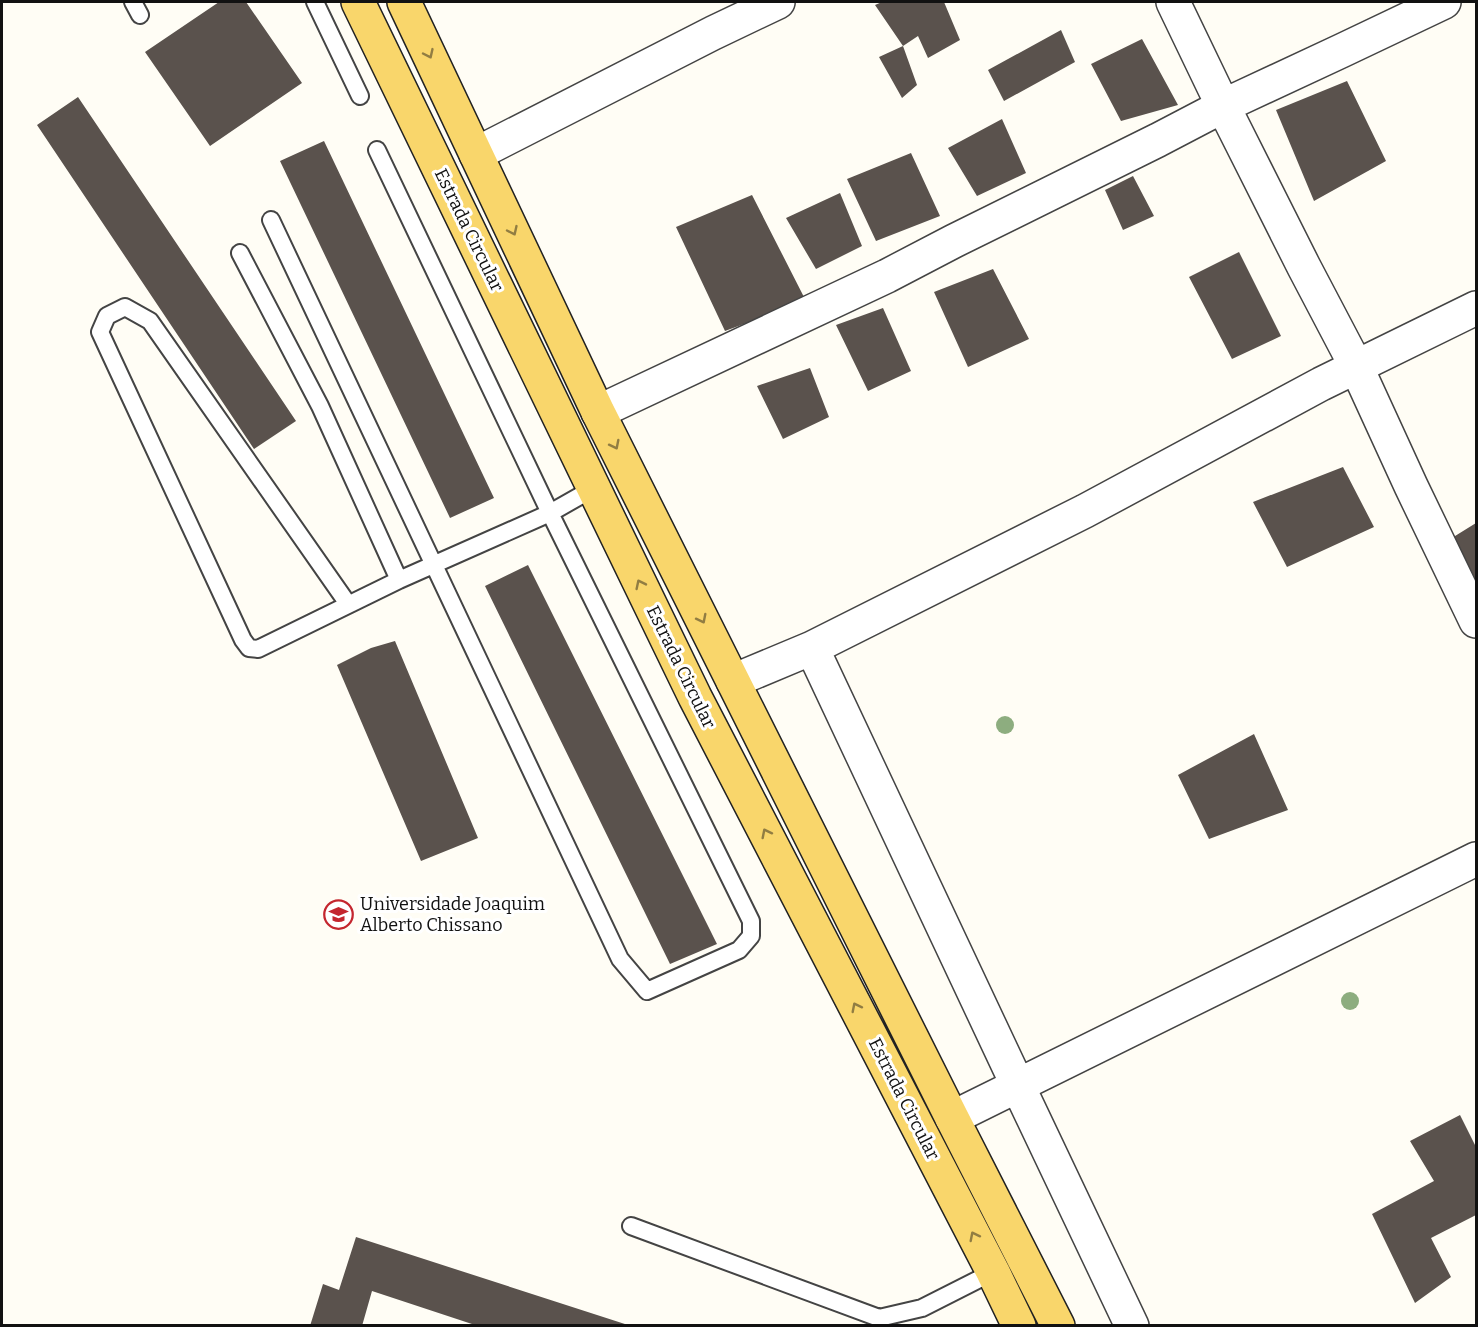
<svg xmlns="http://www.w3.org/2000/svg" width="1478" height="1327" viewBox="0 0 1478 1327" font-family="Bitter,serif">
<rect width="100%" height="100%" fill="#fffdf5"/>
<path fill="#5a524d" d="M219 2H246L302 83 210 146 145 52Z
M882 2H944L960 40 928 58 918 36 903 46 875 5Z
M1061 30 1075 62 1004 101 988 70Z
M1142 39 1178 105 1121 121 1091 64Z
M903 46 917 85 902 98 879 57Z
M1347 81 1386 161 1314 201 1276 110Z
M78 97 296 421 254 449 37 125Z
M1002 119 1026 173 977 196 948 148Z
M324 141 494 498 450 518 280 161Z
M911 153 940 216 876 241 847 179Z
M1133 176 1154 216 1123 230 1105 190Z
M840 193 862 246 816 269 786 218Z
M752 195 806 301 725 331 676 227Z
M1239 252 1281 336 1232 359 1189 277Z
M993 269 1029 339 968 367 934 292Z
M883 308 911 371 868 391 836 325Z
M810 368 829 417 783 439 757 386Z
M1343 467 1374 527 1287 567 1253 502Z
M1476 523V581L1474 583 1447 541Z
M528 565 717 944 670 964 485 586Z
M395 641 478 838 421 861 337 665 371 648Z
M1254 734 1288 810 1209 839 1178 775Z
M1460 1115 1476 1147V1215L1431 1238 1451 1277 1415 1303 1372 1214 1434 1181 1410 1141Z
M356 1237 628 1325V1326H478L372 1291 362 1326H310L323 1284 339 1290Z"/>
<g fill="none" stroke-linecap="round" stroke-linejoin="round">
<defs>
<path id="service" d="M133 2 140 15
M315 2 360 96
M271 220 620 959 647 991 739 950 751 936V921L550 513 377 150
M240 253 320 406 399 580
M348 604 150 321 125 307 107 316 100 332 243 640 249 648 258 649 399 580 550 513 594 488
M631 1226 879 1318 922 1308 993 1272"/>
<path id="minor" d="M1173 2 1223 106 1304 267 1356 366 1411 486 1476 621
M476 154 713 33 778 2
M598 412 887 276 954 241 1158 140 1223 106 1341 51 1444 2
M812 648 1018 1086 1132 1326
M733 681 812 648 1085 511 1321 384 1476 308
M952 1118 1476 859"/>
<path id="primary" d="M358 2 695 697 993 1272 1019 1326
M404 2 598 412 952 1118 1058 1326"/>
</defs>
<use href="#service" stroke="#444" stroke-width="20"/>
<use href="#minor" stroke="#444" stroke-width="36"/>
<use href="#primary" stroke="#222" stroke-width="36"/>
<use href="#service" stroke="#fff" stroke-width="16"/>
<use href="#minor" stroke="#fff" stroke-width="33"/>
<use href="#primary" stroke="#f9d66b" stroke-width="33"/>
</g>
<g fill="#8dad7f">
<circle cx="1005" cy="725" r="9"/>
<circle cx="1350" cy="1001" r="9"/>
</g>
<defs><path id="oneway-chevron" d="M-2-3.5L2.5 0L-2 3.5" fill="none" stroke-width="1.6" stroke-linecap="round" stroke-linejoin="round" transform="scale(1.5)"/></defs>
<g stroke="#917d42">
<use href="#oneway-chevron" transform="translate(429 54) rotate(65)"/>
<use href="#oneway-chevron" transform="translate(513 231) rotate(65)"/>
<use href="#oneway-chevron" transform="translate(615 445) rotate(63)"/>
<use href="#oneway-chevron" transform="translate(640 584) rotate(-116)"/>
<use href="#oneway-chevron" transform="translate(702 619) rotate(63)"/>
<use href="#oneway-chevron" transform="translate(766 833) rotate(-117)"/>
<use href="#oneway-chevron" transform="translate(856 1007) rotate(-117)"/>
<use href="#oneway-chevron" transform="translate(974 1236) rotate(-117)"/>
</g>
<defs>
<symbol id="university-ring" viewBox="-11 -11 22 22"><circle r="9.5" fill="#fff" stroke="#c4262e" stroke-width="1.5"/><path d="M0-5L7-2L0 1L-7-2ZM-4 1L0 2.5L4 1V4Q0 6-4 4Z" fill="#c4262e"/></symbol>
</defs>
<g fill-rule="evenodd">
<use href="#university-ring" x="322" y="898" width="33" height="33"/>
</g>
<g text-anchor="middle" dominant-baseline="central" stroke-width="6" stroke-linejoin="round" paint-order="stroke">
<g font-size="18" fill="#111" stroke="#fff">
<text transform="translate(469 230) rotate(64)">Estrada Circular</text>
<text transform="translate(681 667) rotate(64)">Estrada Circular</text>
<text transform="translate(904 1099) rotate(63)">Estrada Circular</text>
</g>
<g font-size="18" fill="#111" stroke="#fff" text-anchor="start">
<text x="360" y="904">Universidade Joaquim<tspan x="360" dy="21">Alberto Chissano</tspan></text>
</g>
</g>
<rect width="1478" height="1327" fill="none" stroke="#111111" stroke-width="6"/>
</svg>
